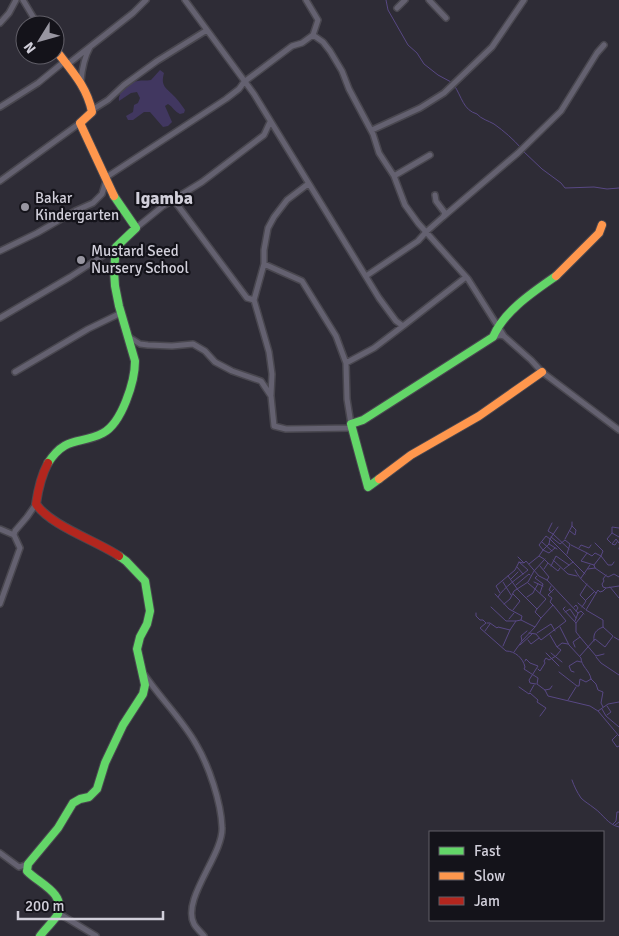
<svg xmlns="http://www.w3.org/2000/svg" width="619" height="936" viewBox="0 0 619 936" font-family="Signika,sans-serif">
<rect width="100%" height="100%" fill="#2e2c36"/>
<path fill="#413760" d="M160 70 164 73C160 87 167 88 175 97 179 101 182 106 185 110L184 113 180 114C175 112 173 107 168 104L165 106 172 122 168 126 163 127 150 112H144L133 120H128L126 116 133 112 134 105 138 103 140 98 137 92 131 93 119 101C118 92 128 82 138 81 142 80 146 81 151 80Z"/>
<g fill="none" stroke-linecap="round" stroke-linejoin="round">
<path stroke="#584884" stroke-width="1" d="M386 0 388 10 408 45 417 53 424 64 438 75 451 82
M454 85C462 97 463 110 477 114 481 119 489 121 494 124 504 131 513 139 521 148
M523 151 542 169 561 183 565 188 594 187 607 189 619 188
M2 314 13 307
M552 523 548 531 553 534 569 549
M619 528 612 527V533L619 537
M570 531 575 535 576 530 572 526
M551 537 560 544 565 540 570 544 567 554
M565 539 572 526V522
M542 542 552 551
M617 542 615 545 612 544 616 539 619 543
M595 543 603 551 601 556 595 553 592 556 587 553 581 561 594 565 595 568 608 577 614 574 619 577
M611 543 607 539 612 533
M549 544 557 549
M571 545 587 553
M555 548 549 553 543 550 549 544 550 539 585 574
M579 548 581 545 589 548 591 545
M619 548V549
M539 556 543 550 539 545 546 536 550 539 558 527
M518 557 524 563 526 561 539 576 547 580 578 613
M553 560 568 574 577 576
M548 563 558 571 560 568
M529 564 539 556 544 559
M594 565 601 556 608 565H612L614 562
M540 566 549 577 547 580
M551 566 556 556 569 565
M517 567 523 574
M544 569 548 563 545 560
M564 569 573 562
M588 569 595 568
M575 570C579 579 589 586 596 593
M508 576 518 590 537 609 535 612 541 618 535 627
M537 576 535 578 543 584 540 593
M581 578 590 565
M511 579 518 572
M503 582 511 595
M534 582 543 586
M516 585 529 574 530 575
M551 586 549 590 552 592
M610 587 619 598
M606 588 619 586
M500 593 496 586 515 570 519 562 523 563
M495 594 509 609 522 616 521 620 516 621
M513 594 520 601 513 610
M498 597C504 587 518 578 528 570L519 562
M527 597 533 593 535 589 528 583
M586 600 594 592
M578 603 585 609
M504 604 510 599 514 591 528 582 534 571 545 559
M553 605 550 602 552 598 548 595 554 589
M491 607 506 621H516L510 630
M565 607 563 609 576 623V632L580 637
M574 607 576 605 578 608 576 611
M582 607 586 601 580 595 587 584
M537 609 546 599 535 589 538 584
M565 612 570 609 576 618
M476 613V616L480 620H483L486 623 480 628 506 651C515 651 523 658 525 667L524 669 538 678 537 684 545 690 548 696 590 706 598 711
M509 619 514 613
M521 620 535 627 522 641
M575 621 578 613 581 611 584 614
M487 623H490L497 628 498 627 510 630 503 646
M576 623 583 614
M560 627 569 645 581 658C581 666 590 671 591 679L596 684 598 690 603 692 601 703 603 707
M485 631 490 624
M529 633 536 634 541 640 566 621 553 605 541 618
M537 633 551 624 555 631
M550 635 557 647 562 643 568 644
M614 637 619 640
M528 640 531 644 539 638
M594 641C593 633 596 630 603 627
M520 645 532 634
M575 647 573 642 580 637 596 656 604 654
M514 652 522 641 521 636 527 631
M546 653 559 666
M551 653 562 662
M580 656 595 639 605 647 613 636 603 627V620L586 610 598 590 600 592 603 591 606 588 603 587 602 584 604 581 603 579 606 575
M596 657 601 663 619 675
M525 661 526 659 530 663 538 666 529 680 530 683 536 684
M538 669 540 671 545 663 544 661 546 658 549 660 556 656 561 650 557 647
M559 672 577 686H579L580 679 586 682 591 679
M574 672 571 671 569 666 577 661 581 662
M519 687 529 694 530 693 538 700 537 702 546 708 540 716
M545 690 550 689 552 686
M530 692 534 685
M568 700 576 687
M619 702 608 704 598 711 619 736
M607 706 611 712 607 715
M602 709 606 716 619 727
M617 735 612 740 617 747 619 746
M572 780C574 786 577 792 581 798 585 802 589 804 594 808 603 814 608 825 619 827
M613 824 616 821 617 812H619
M615 825 619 822"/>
<defs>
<path id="street" d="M23 0 38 25
M185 0 254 94 379 298 396 321 403 326 374 348 346 363
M429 0 446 18
M397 8 405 0
M0 23 9 13 16 0
M313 35 323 42 330 51 342 71 349 89 373 134 379 153 394 176
M68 64 133 13 146 0
M81 81C82 69 84 58 90 47
M0 107 38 83 65 61
M92 110 108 100 124 85 157 61 207 30
M372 130 420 108 444 93 492 47 524 0
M430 155 394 176 405 205 418 223 468 279 504 336
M105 178 226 99 239 89 244 82 292 46 302 43 313 35 318 20 306 0
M0 181 80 123
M173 199 247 298 254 300
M443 217 518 153 561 111 597 53 604 45
M136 228 163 206 202 182 264 135 270 122
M0 251 37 233 75 211 93 203 102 194 106 181
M264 264 302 281 336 336 346 363 347 399 351 424
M366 276 418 241 426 232 443 217 445 213 436 201 435 195
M0 318 70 277 116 247
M403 326 466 277
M129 337 140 344 148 345 172 346 193 344 205 351 215 362 232 371 261 381 271 396 274 426 286 429 352 428
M493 337 500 335 504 336 531 360 542 372 619 430
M15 372 88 329 121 313
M271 395 272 374 269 352 254 300 264 264V250L268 228 274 217 287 200 308 184
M0 529 14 535
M0 604 20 548 14 535 15 531 27 517 36 504
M144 674C160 698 182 719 196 744 209 766 221 802 222 827 224 854 181 899 194 924 196 928 201 932 204 936
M0 853 19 867 28 864
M58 913 96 936"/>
<path id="fast" d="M48 463C66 435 80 445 103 433 122 423 135 381 135 361L119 306 115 286 114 271 116 247 136 228 114 196
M379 479 368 487 351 424 363 420 493 337C504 311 533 292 556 276
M40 936C45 929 54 921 58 914 66 893 38 883 27 871L28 864 58 828 73 803 80 799 89 797 97 789 105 763 123 725 143 694 145 685 137 649 140 637 147 624 150 611 145 581 126 561 119 556"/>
<path id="slow" d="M55 49C70 69 87 86 92 112L80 123 114 196
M556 276 599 233 602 225
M379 479 411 455 479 416 542 372"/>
<path id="jam" d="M48 463C41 476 38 490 36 504 51 526 95 540 119 556"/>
</defs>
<use href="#street" stroke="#49474f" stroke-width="8"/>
<use href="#fast" stroke="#49474f" stroke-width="10"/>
<use href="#slow" stroke="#49474f" stroke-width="10"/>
<use href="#jam" stroke="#49474f" stroke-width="10"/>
<use href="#street" stroke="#646170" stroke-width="5"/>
<use href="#fast" stroke="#63d668" stroke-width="8"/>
<use href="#slow" stroke="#ff974d" stroke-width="8"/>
<use href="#jam" stroke="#b3261e" stroke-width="8"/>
</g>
<g fill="#9896a1" stroke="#14131a" stroke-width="2">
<circle cx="25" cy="207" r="5"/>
<circle cx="81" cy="260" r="5"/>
</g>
<g text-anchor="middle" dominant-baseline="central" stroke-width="4.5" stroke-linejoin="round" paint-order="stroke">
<g font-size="15" fill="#d1cfda" stroke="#14131a" text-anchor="start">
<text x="35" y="198">Bakar<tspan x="35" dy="17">Kindergarten</tspan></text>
<text x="91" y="251">Mustard Seed<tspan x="91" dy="17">Nursery School</tspan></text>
</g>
<g font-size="18" font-weight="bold" fill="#d1cfda" stroke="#14131a">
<text x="164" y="198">Igamba</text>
</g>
</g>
<rect x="429" y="831" width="175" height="90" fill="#14131a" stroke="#605e67"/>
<rect x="439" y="847" width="25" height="8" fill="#63d668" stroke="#605e67"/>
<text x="474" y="856" font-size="15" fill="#d1cfda">Fast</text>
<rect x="439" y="872" width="25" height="8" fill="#ff974d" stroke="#605e67"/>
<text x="474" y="881" font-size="15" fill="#d1cfda">Slow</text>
<rect x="439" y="897" width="25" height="8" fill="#b3261e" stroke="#605e67"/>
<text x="474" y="906" font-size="15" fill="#d1cfda">Jam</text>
<g transform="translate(40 40) rotate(233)"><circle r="24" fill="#14131a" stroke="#605e67"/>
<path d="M0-4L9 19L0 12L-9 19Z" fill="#9896a1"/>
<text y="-8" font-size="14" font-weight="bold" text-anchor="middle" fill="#d1cfda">N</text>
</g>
<path d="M18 911v8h145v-8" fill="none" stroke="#d1cfda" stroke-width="2.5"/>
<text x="25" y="911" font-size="15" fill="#d1cfda" stroke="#14131a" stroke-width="4" paint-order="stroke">200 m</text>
</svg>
